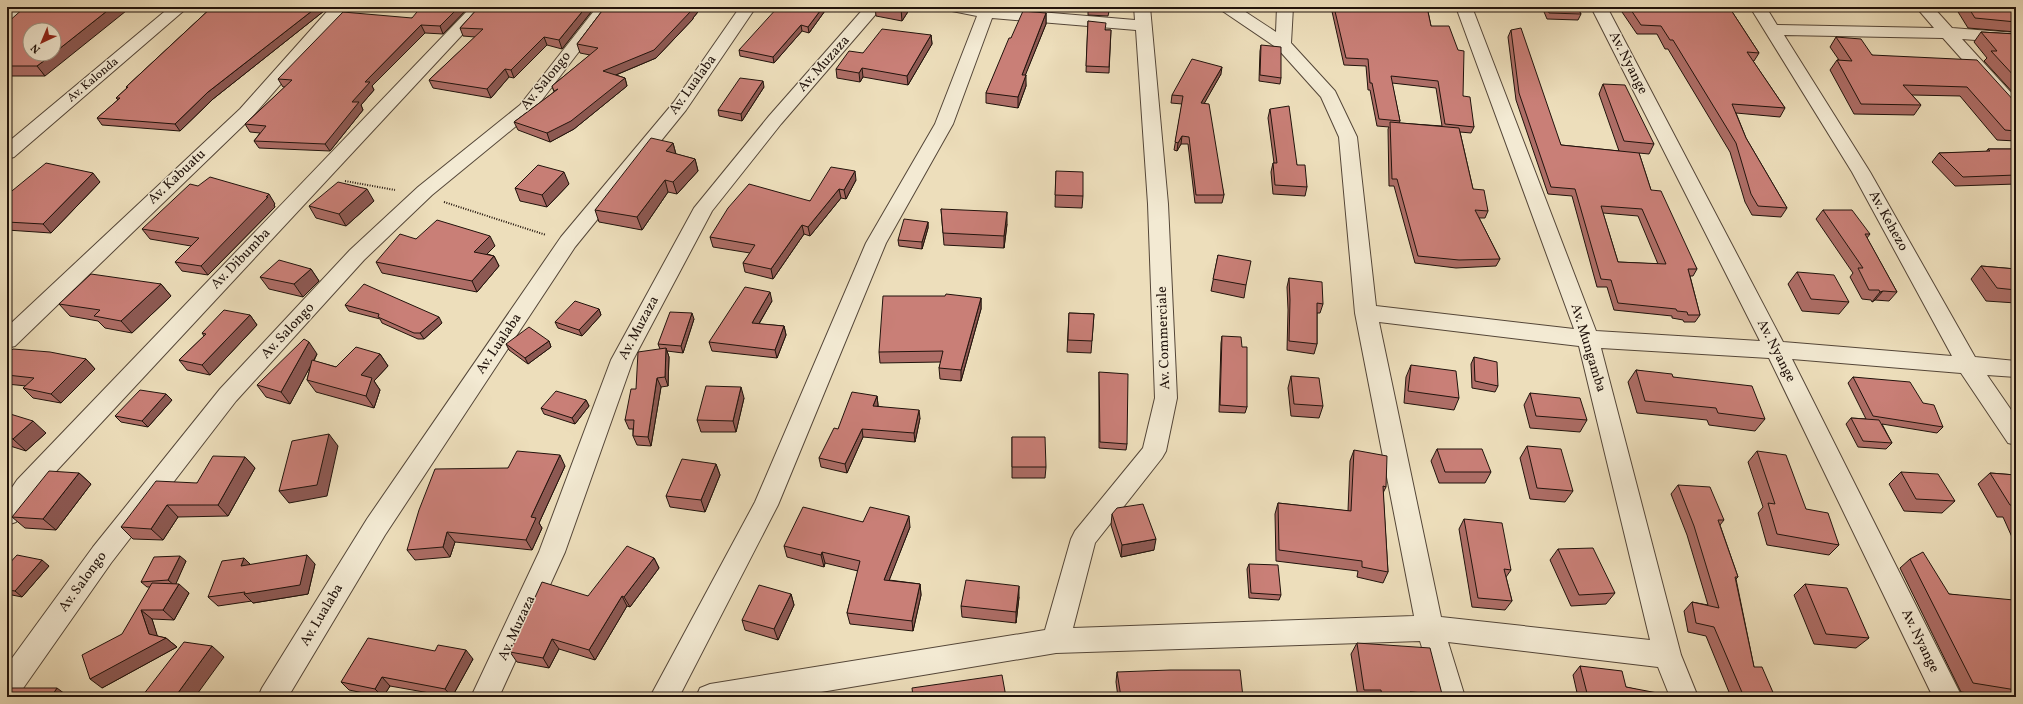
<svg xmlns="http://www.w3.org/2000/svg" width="2023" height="704" viewBox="0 0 2023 704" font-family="Vollkorn,serif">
<rect width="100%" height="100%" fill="#eddebb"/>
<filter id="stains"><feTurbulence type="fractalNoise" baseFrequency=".005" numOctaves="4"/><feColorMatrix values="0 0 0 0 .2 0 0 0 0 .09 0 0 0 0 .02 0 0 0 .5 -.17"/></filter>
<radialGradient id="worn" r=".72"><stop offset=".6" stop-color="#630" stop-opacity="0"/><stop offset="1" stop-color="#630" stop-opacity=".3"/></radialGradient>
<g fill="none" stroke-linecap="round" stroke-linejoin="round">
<defs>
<path id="street" d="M13 7H31L13 23 7 25V12Z
M170 7H188L14 157 7 159V143Z
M331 7H348L252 117 15 346 7 348V327L240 109Z
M471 7H488L35 494 16 522 7 525V495L17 480Z
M597 7H613L532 113 432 195 364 260 236 401 111 563 17 697H7V665L93 547 220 389 350 250 418 187 520 105Z
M740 7H756L686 110 575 247 385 535 288 697H258L262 688 367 519 561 237 674 102Z
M865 7H882L781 124 712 211 633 360 565 552 499 697H471L539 552 611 360 694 208 769 116Z
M945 7H979L1135 20 1134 7H1150L1168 204 1177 398 1166 451 1162 458 1095 543 1073 628 1414 616 1355 313 1339 137 1321 97 1277 48 1221 10 1219 7H1238L1276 32 1277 7H1293L1291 43 1335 91 1357 137 1376 306 1574 329 1456 7H1472L1596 331 1760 341 1591 7H1607L1783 342 1952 356 1852 172 1750 7H1766L1777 25 1934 28 1916 7H1933L1952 28 2016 33V43L1962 39 2016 98V114L2010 113 1943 38 1784 35 1870 172 1975 357 2016 361V377L1987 375 2016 417V445L2008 443 1961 373 1792 359 1962 697H1933L1769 358 1601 348 1681 655 1698 697H1670L1658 667 1448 642 1465 697H1437L1420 641 1056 653 791 697H696L700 688 710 684 1045 630 1071 539 1075 531 1143 448 1155 398 1148 204 1136 30 992 18 953 124 886 243 778 505 679 697H650L755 502 866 243 935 124 977 16 947 10ZM1379 322 1579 346 1650 640 1441 617Z"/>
</defs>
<use href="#street" stroke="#544638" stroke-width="2"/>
<path stroke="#21130c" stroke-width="2" stroke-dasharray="1 1.5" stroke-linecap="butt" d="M345 181 395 190
M444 202 546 235"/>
<use href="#street" fill="#f3ead3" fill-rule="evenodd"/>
</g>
<path fill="#ad6d66" stroke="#21130c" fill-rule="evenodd" d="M212 7H329L213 99 180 131 102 125 97 118 118 100 116 98 127 88 126 87Z
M469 7 443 34 425 33 372 86 374 90 361 105 363 110 330 151 259 148 254 141 260 133 250 132 245 124 285 87H283L278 79 412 18Z
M479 7H595L562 49 547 45 514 78 509 77 491 98 433 88 429 80 475 37 463 36 460 28Z
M605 7H702L693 18V19L656 58 616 75 625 78 627 86 574 129 550 142 518 130 514 122 554 92 552 86 590 55 580 53 577 44Z
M875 7H911L902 21 876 16Z
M1029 7H1053L1051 11 1029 10Z
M1088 7H1110L1108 16 1088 15Z
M1331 7H1427L1431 26 1463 96 1474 127 1471 133 1460 132 1473 189 1488 211 1485 218H1479L1500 259 1496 266 1456 268 1415 263 1394 186H1389L1388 129 1389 127 1377 126 1370 90H1368L1366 66 1344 65ZM1392 83 1436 88 1442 126 1399 123 1400 121Z
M1542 7H1577L1581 14 1578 20 1547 19Z
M1624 7H1729L1759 53 1754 61H1753L1785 108 1780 117 1736 113 1746 138 1787 208 1781 217 1752 215 1745 202 1730 152 1668 49H1665L1657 34H1637L1622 12Z
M1955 7H2016V32L1968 28Z
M827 8 809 33 802 31 774 63 740 56 739 50Z
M1046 13V24L1025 75 1026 86 1018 108 986 103V93L1011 38Z
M1088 21 1106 30H1111L1109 73 1086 72Z
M7 23 45 76H7Z
M1511 30 1561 145 1619 151 1599 94 1603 84 1654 144 1649 154 1639 153 1651 190 1697 269 1693 276H1690L1700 315 1695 322H1684L1683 320 1672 318V316L1614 310 1607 287H1597L1572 196 1548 194 1516 100 1508 37ZM1603 213 1638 216 1658 264 1618 262Z
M1981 32 2016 34V96L1984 61 1987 58 1974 42Z
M931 35 932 44 908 85 863 77 860 82 837 78 836 69 863 53Z
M1836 37 1872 55 2016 103V141L1997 140 1960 96 1912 95 1921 105 1914 115 1854 114 1830 70 1837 60H1839L1830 47Z
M1261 45 1281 78 1280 84 1259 81 1260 51Z
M1221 74 1204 103 1224 195 1222 203H1195L1188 144H1181L1177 151 1174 150 1182 104 1171 103 1172 95Z
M764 87 742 121 719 116 718 110Z
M1270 109 1297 165 1307 187 1305 196 1273 194 1271 172 1273 163H1274L1268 118Z
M673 143 676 154 695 159 698 171 677 194 668 192 642 230 599 222 595 210Z
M1988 149H2016V184L1955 186 1932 162 1939 153 1986 152Z
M1056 171 1083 196 1082 208 1055 207Z
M856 180 846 199 841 198 810 236 804 234 773 279 745 272 743 263 750 253 713 247 710 237 810 201Z
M100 182 51 233 7 230V195Z
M569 184 547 207 520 201 515 188Z
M374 201 346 226 316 218 309 206Z
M275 204 274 205 275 207 208 275 182 271 175 262 191 246 150 239 142 229Z
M941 209 1007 224 1004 248 944 245Z
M1823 210 1870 234 1867 238 1897 292 1889 301 1875 300 1872 302 1871 300 1862 299 1850 277 1853 273 1816 219Z
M928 222V228L922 249 899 246 898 240Z
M416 239 495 246 487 254 494 256 499 266 477 292 382 273 376 262Z
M1218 255 1246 285 1244 298 1211 291Z
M1981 266 2016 269V303L1986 301 1971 279Z
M311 269 319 281 303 297 269 289 260 277Z
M1797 272 1849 302 1839 314 1802 311 1788 284Z
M1289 278 1323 304 1320 313H1317V344L1314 354 1287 350 1288 310 1287 287Z
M161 284 171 296 132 333 105 328 98 321 70 316 59 304Z
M981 298V309L961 381 940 379 939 368 941 362 880 363 879 352Z
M772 301 759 324 784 326 786 335 777 358 712 351 709 342Z
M345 305 442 323 424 339H418L382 323 380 319 349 311Z
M599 309 601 315 582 336 558 328 555 322Z
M1069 313 1094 314 1091 353 1067 352Z
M250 315 257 325 210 375 187 370 179 360 204 336 202 333Z
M694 319 683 353 667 351 669 357 668 386 661 387 651 446 637 445 633 436V429H629L625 420 660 349 658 344Z
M1222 336 1247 407 1245 413 1219 412 1221 343Z
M549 341 551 347 528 364 509 350 506 344Z
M317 354 314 361 336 367 380 354 388 366 374 381 380 390 374 408 316 392 307 380 311 365 290 404 266 397 257 385Z
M7 355 86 359 95 369 61 403 33 398 23 388 26 386 7 384Z
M1474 357 1498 386 1495 392 1472 388 1471 364Z
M1411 365 1459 398 1454 410 1404 403 1406 377Z
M1636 370 1673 377 1765 419 1755 431 1709 425 1707 420 1637 413 1628 382Z
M1099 372 1127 444 1126 450 1099 448Z
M1291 376 1323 406 1319 418 1291 416 1288 388Z
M1853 377 1923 403 1943 427 1937 433 1882 424 1892 443 1886 449 1858 447 1846 424 1851 418 1866 419 1848 383Z
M1530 393 1587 420 1580 432 1530 428 1524 405Z
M166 394 172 400 148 427 121 422 115 416Z
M877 396 878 405V406L920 418 915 442 863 437 847 473 821 467 819 458 838 429Z
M744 398 736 432H701L697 420Z
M586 400 589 406 575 424 544 414 541 408Z
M7 413 46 433 26 451 7 445Z
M1012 437 1046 467 1045 478H1012Z
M1527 446 1573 491 1565 502 1530 499 1520 458Z
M1437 449 1491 472 1485 483H1439L1431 461Z
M1354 450 1386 487 1383 493 1388 572 1383 583 1357 577 1358 571 1276 561 1275 514 1278 503 1348 511 1350 461Z
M1757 451 1806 509 1839 545 1829 555 1767 545 1758 513 1763 507 1748 462Z
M245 457 255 468 228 516 178 517 163 540 133 539 121 527 197 483Z
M716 464 720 475 705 512 670 507 666 496Z
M565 466 539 523 542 528 532 550 455 542 450 557 415 560 407 550 508 468Z
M1901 472 1955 501 1942 513 1904 511 1889 484Z
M79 473 91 484 56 530 25 528 12 517Z
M1990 473 2016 475V546L2003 517H1997L1978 484Z
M1678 485 1724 520 1720 525 1738 577 1736 579 1754 667 1775 697H1731L1706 636 1688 632 1684 611 1692 602 1708 605 1687 535 1671 494Z
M1112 514 1154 550 1121 557 1111 525Z
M1464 519 1511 570 1506 577 1512 601 1505 610 1472 607 1459 529Z
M863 522 910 527 889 580 920 584 921 595 913 631 850 624 847 613 858 571 825 563 824 567 787 557 784 546Z
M1558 549 1615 593 1606 604 1571 606 1550 560Z
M654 558 659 568 630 607 627 606 595 660 559 649 549 668 517 662 510 652 588 596Z
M1910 559 1949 594 2016 604V697H1995L1961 692 1900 568Z
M186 561 175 584 189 593 174 620 152 619 157 636 166 638 177 647 102 688 150 587H147L141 582Z
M315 564 308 594 253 603 252 601 218 606 208 597 251 565Z
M1249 564 1281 595 1279 600 1249 598 1247 569Z
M7 566H49L22 597 7 594Z
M1805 584 1869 638 1856 648 1814 644 1794 595Z
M791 594 794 605 778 640 745 630 742 620Z
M1019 597 1016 623 962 617 961 606Z
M1357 643 1442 694 1440 697H1358L1351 654Z
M473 659 452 697 390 686 383 697 349 690 341 682Z
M1580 666 1626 687 1668 697H1578L1573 675Z
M1117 672 1243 697H1118L1116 682Z"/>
<path fill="#8d5953" stroke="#21130c" d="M112 7H131L45 76 37 66 53 54H54V53Z
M317 7H329L213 99 180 131 175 124 208 92Z
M459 7H469L443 34 440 26Z
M586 7H595L562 49 559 40Z
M693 7H702L693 18V19L656 58 606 79 603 71 689 11Z
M823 7H827V8L809 33 808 27Z
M902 7H911L902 21 901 9Z
M1046 13V24L1021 86 1022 75Z
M421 25 425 33 372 86 374 90 361 105 363 110 330 151 325 144 365 82Z
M801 25 802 31 774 63 773 57Z
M931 35 932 44 908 85 907 76Z
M544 37 547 45 514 78 511 70Z
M1222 67 1221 74 1200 111 1201 103Z
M862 68 863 77 860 82 859 73Z
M505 69 509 77 491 98 487 89Z
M1026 75V86L1018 108V97Z
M625 78 627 86 574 129 550 142 547 133Z
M763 81 764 87 742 121 741 114Z
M1182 136 1181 144 1177 151 1178 143Z
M673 143 676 155 666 151Z
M695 159 698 171 677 194 673 182Z
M855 171 856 180 846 199 844 190Z
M564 172 569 184 547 207 542 195Z
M93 173 100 182 51 233 43 224Z
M665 180 668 192 642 230 637 217Z
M367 189 374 201 346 226 339 214Z
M839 189 841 198 810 236 808 227Z
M269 194 275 204 274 205 275 207 208 275 201 266Z
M1007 212V224L1004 248V236Z
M928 222V228L922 249V242Z
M802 225 804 234 773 279 771 269Z
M490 236 495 246 479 262 474 252Z
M494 256 499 266 477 292 472 281Z
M311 269 319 281 303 297 294 284Z
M161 284 171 296 132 333 121 321Z
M1883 291 1875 300 1872 302 1880 292Z
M770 292 772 301 754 332 752 323Z
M981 298V309L961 381V370Z
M599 309 601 315 582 336 579 330Z
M692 313 694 319 683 353 681 346Z
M250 315 257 325 210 375 202 365Z
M439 317 442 323 424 339 420 333Z
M784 326 786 335 777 358 775 350Z
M549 341 551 347 528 364 525 358Z
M309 342 317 354 290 404 281 392Z
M666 348 669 357 668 386 665 377Z
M380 354 388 366 374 381 380 390 374 408 366 396 361 375Z
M86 359 95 369 61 403 51 394Z
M657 378 661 387 651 446 648 437Z
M741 387 744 398 736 432 733 421Z
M166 394 172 400 148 427 142 421Z
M877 396 878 405 875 414 873 406Z
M586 400 589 406 575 424 572 418Z
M919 410 920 418 915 442 914 433Z
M33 421 46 433 26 451 13 439Z
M862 429 863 437 847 473 845 464Z
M329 434 338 446 327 496 289 503 279 491Z
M560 455 565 466 539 523 542 528 532 550 526 540 531 517Z
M245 457 255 468 228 516 218 505Z
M716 464 720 475 705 512 701 500Z
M79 473 91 484 56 530 43 519Z
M167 505 178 517 163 540 151 529Z
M909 516 910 527 885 591 884 580Z
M447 532 455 542 450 557 443 547Z
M1156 539 1154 550 1121 557 1122 545Z
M822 552 825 563 824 567 821 555Z
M307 555 315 564 308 594 253 603 244 594Z
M180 556 186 561 175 586 168 580Z
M244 558 253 567 241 566Z
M654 558 659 568 630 607 624 597Z
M42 560 49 566 22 597 15 591Z
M179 584 189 593 174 620 163 610Z
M920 584 921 595 913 631 912 621Z
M1019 586V597L1016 623V612Z
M791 594 794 605 778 640 774 629Z
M622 596 627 606 595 660 589 650Z
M141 610 152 619 159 641 166 638 177 647 102 688 90 679 149 634Z
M552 639 559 649 549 668 543 658Z
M212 646 224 657 195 697H175Z
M466 650 473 659 452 697 445 689Z
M382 677 390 686 383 697 375 689Z
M57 688 69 697H51Z"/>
<path fill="#c97f77" stroke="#21130c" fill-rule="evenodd" d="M25 7H112L54 53V30H30V54H53L37 66H7V23Z
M212 7H317L208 92 175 124 97 118 120 98H116L128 87H126Z
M421 7H459L440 26 421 25 365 82H370L352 102H359L325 144 254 141 266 126 245 124 292 80 278 79 343 12 412 18Z
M479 7H586L559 40 544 37 511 70 505 69 487 89 429 80 483 29 460 28Z
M605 7H693L689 11H691L654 50 603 71 625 78 571 121 547 133 514 122 558 89 554 91 552 86 598 48 577 44Z
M778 7H823L808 27 801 25 773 57 739 50Z
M888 7H902L901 9Z
M1089 7H1109V10L1089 9Z
M1334 7H1427L1431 26H1449L1458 50 1464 51 1463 96 1470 97 1474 127 1445 124 1438 81 1391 76 1400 121 1379 119 1372 83H1370L1368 59 1346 58Z
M1547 7H1577L1581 14 1549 13Z
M1629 7H1729L1759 53 1747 52 1785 108 1732 104 1746 138 1787 208 1758 206 1751 194 1736 143 1673 40H1670L1661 26 1641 25Z
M1968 7H2016V22L1975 18Z
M1023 11 1046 13 1022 75H1026L1018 97 986 93 1009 38H1011Z
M1088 21 1106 23 1105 30H1111L1109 67 1086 66Z
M1521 28 1561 145 1639 153 1651 190 1661 191 1697 269H1688L1700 315H1688L1687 312 1677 311 1676 309 1618 303 1611 280 1601 279 1575 189 1551 187 1519 93 1511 30ZM1601 206 1642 209 1666 264 1618 262Z
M882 29 931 35 907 76 862 68 859 73 836 69 849 51 863 53Z
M1981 32 2016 34V78L1991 51H1997Z
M1836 37 1861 39 1872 55 1977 60 2016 103V131L2005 130 1967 87 1903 85 1921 105 1861 104 1837 60 1852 61Z
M1261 45 1281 47V78L1260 75Z
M1192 59 1222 67 1201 103 1209 104 1224 195H1196L1189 137 1182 136 1178 143 1175 142 1183 96 1172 95Z
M740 78 763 81 741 114 718 110Z
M1603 84 1625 85 1654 144 1624 141Z
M1289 106 1297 165H1305L1307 187 1275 185 1273 163H1277L1270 109Z
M1390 122 1459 128 1473 189 1484 190 1488 211 1475 210 1500 259 1459 260 1418 256 1397 179H1392Z
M651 138 673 143 666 151 695 159 673 182 665 180 637 217 595 210Z
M1988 149H2016V175L1963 177 1939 153 1990 151Z
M46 163 93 173 43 224 7 222V195Z
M538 165 564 172 542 195 515 188Z
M831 167 855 171 844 190 839 189 808 227 802 225 771 269 743 263 755 245 710 237 728 208 749 184 810 201Z
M1056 171 1083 172V196L1055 195Z
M210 177 269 194 266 197H268L201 266 175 262 199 238 142 229 190 184 198 186Z
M338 182 367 189 339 214 309 206Z
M941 209 1007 212 1004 236 943 233Z
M1823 210H1852L1870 234H1865L1897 292 1883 291 1880 292 1879 290H1869L1858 268H1863Z
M904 219 928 222 922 242 898 240Z
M437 220 490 236 474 252 494 256 472 281 376 262 400 234 416 239Z
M1218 255 1251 261 1246 285 1213 279Z
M279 260 311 269 294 284 260 277Z
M1981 266 2016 269V290L1997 288Z
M1797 272 1834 275 1849 302 1811 299Z
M91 274 161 284 121 321 94 316 100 310 59 304Z
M1289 278 1322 282 1323 304 1317 303V344L1289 341 1290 300Z
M364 284 439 317 420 333H414L378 317 379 314 345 305Z
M745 287 770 292 752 323 784 326 775 350 709 342Z
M946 294 981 298 961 370 939 368 943 351 879 352 883 296H945Z
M575 301 599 309 579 330 555 322Z
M224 310 250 315 202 365 179 360 206 334 202 333Z
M670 312 692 313 681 346 658 344Z
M1069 313 1094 314 1092 341 1068 340Z
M529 327 549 341 525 358 506 344Z
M1222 336 1241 337 1242 347H1247V407L1220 405Z
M304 339 309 342 281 392 257 385Z
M356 347 380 354 361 375 372 378 366 396 307 380 312 360 336 367Z
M666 348 665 377 657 378 648 437 633 436 634 420H625L631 389H636L638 352Z
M13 349 50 352 86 359 51 394 23 388 34 378 7 375V355Z
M1474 357 1497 362 1498 386 1475 381Z
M1411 365 1456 371 1459 398 1408 391Z
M1636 370 1672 374 1673 377 1752 386 1765 419 1718 413 1716 408 1645 401Z
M1099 372 1128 374 1127 444 1100 442Z
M1291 376 1319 378 1323 406 1294 404Z
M1853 377 1910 382 1923 403 1934 405 1943 427 1873 416Z
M706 386 741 387 733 421 697 420Z
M140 390 166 394 142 421 115 416Z
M556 391 586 400 572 418 541 408Z
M852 392 877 396 873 406 919 410 914 433 862 429 845 464 819 458 834 428 838 429Z
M1530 393 1580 398 1587 420 1536 416Z
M7 413 33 421 13 439 7 437Z
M1851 418 1879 420 1892 443 1863 441Z
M329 434 317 485 279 491 292 441Z
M1012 437H1045L1046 467H1012Z
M1527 446 1561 449 1573 491 1537 488Z
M1437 449H1482L1491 472H1445Z
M1354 450 1387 456 1386 487 1383 486 1388 572 1362 567V561L1279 550 1278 503 1351 511Z
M517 451 560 455 531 517 536 518 526 540 447 532 443 547 407 550 419 510 435 469 508 468Z
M1757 451 1786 455 1806 509 1828 513 1839 545 1777 534 1768 503 1775 504Z
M213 456 245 457 218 505H167L151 529 121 527 156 481 197 483Z
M682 459 716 464 701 500 666 496Z
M49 471 79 473 43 519 12 517Z
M1901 472 1938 474 1955 501 1916 499Z
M1990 473 2016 475V506L2010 505Z
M1678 485 1710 487 1724 520H1718L1738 577H1735L1754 667H1762L1775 697H1744L1714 627 1696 623 1692 602 1719 608 1694 526Z
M1143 504 1156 539 1122 545 1112 514 1117 508Z
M803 507 863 522 870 507 909 516 884 580 920 584 912 621 847 613 860 561 822 552 821 555 784 546Z
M1464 519 1502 523 1511 570 1504 569 1512 601 1478 598Z
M627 546 654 558 624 597 622 596 589 650 552 639 543 658 510 652 542 582 588 596Z
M1593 548 1615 593 1579 595 1558 549Z
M1923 552 1949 594 2014 600 2016 604V690L1973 683 1910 559Z
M17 555 42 560 15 591 7 590V566Z
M307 555 300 585 244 594 245 592 208 597 222 561 244 558 241 566Z
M180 556 168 580 141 582 154 557Z
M1249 564 1278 565 1281 595 1251 593Z
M966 580 1019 586 1016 612 961 606Z
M152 583 179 584 163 610H141L149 634 166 638 90 679 82 655 122 634Z
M1805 584 1847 588 1869 638 1826 634Z
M759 585 791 594 774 629 742 620Z
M368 638 435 651 438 645 466 650 445 689 382 677 375 689 341 682Z
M184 642 212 646 175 697H152L143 695Z
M1357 643 1430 648 1442 694 1410 692 1411 697H1382L1381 690H1364Z
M1580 666 1622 671 1626 687 1668 695V697H1588Z
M1170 670H1240L1243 697H1121L1117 672Z
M1002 675 1006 697H913L912 688Z
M7 688H57L51 697H7Z"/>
<g text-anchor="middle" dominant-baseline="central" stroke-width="3" stroke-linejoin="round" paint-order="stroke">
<g font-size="12" fill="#21130c" stroke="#f3ead3">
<text transform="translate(93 80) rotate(-40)">Av. Kalonda</text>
</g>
<g font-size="14" fill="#21130c" stroke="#f3ead3">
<text transform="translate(1628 63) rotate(63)">Av. Nyange</text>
<text transform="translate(824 64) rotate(-48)">Av. Muzaza</text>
<text transform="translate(546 81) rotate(-51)">Av. Salongo</text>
<text transform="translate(693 85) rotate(-54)">Av. Lualaba</text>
<text transform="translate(177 177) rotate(-43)">Av. Kabuatu</text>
<text transform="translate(1888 221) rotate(61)">Av. Kehezo</text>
<text transform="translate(241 259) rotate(-46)">Av. Dibumba</text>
<text transform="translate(639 328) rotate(-62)">Av. Muzaza</text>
<text transform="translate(288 331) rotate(-47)">Av. Salongo</text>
<text transform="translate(1164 338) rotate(-92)">Av. Commerciale</text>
<text transform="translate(499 344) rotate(-56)">Av. Lualaba</text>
<text transform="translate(1588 348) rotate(73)">Av. Mungamba</text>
<text transform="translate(1776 351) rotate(63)">Av. Nyange</text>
<text transform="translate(83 582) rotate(-54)">Av. Salongo</text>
<text transform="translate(322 615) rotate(-59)">Av. Lualaba</text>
<text transform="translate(517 628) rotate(-65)">Av. Muzaza</text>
<text transform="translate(1920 641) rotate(64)">Av. Nyange</text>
</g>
</g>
<rect width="2023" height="704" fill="none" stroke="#eddebb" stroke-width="24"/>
<rect x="8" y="8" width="2007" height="688" fill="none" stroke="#21130c" stroke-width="2"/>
<rect x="12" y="12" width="1999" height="680" fill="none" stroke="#21130c"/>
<g transform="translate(42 42) rotate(224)"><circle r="19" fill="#f3ead3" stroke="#9f9483"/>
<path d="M0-3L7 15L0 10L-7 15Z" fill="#8f2418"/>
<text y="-6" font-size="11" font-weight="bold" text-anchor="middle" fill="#21130c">N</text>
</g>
<rect width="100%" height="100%" filter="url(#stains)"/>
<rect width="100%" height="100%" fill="url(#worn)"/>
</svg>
